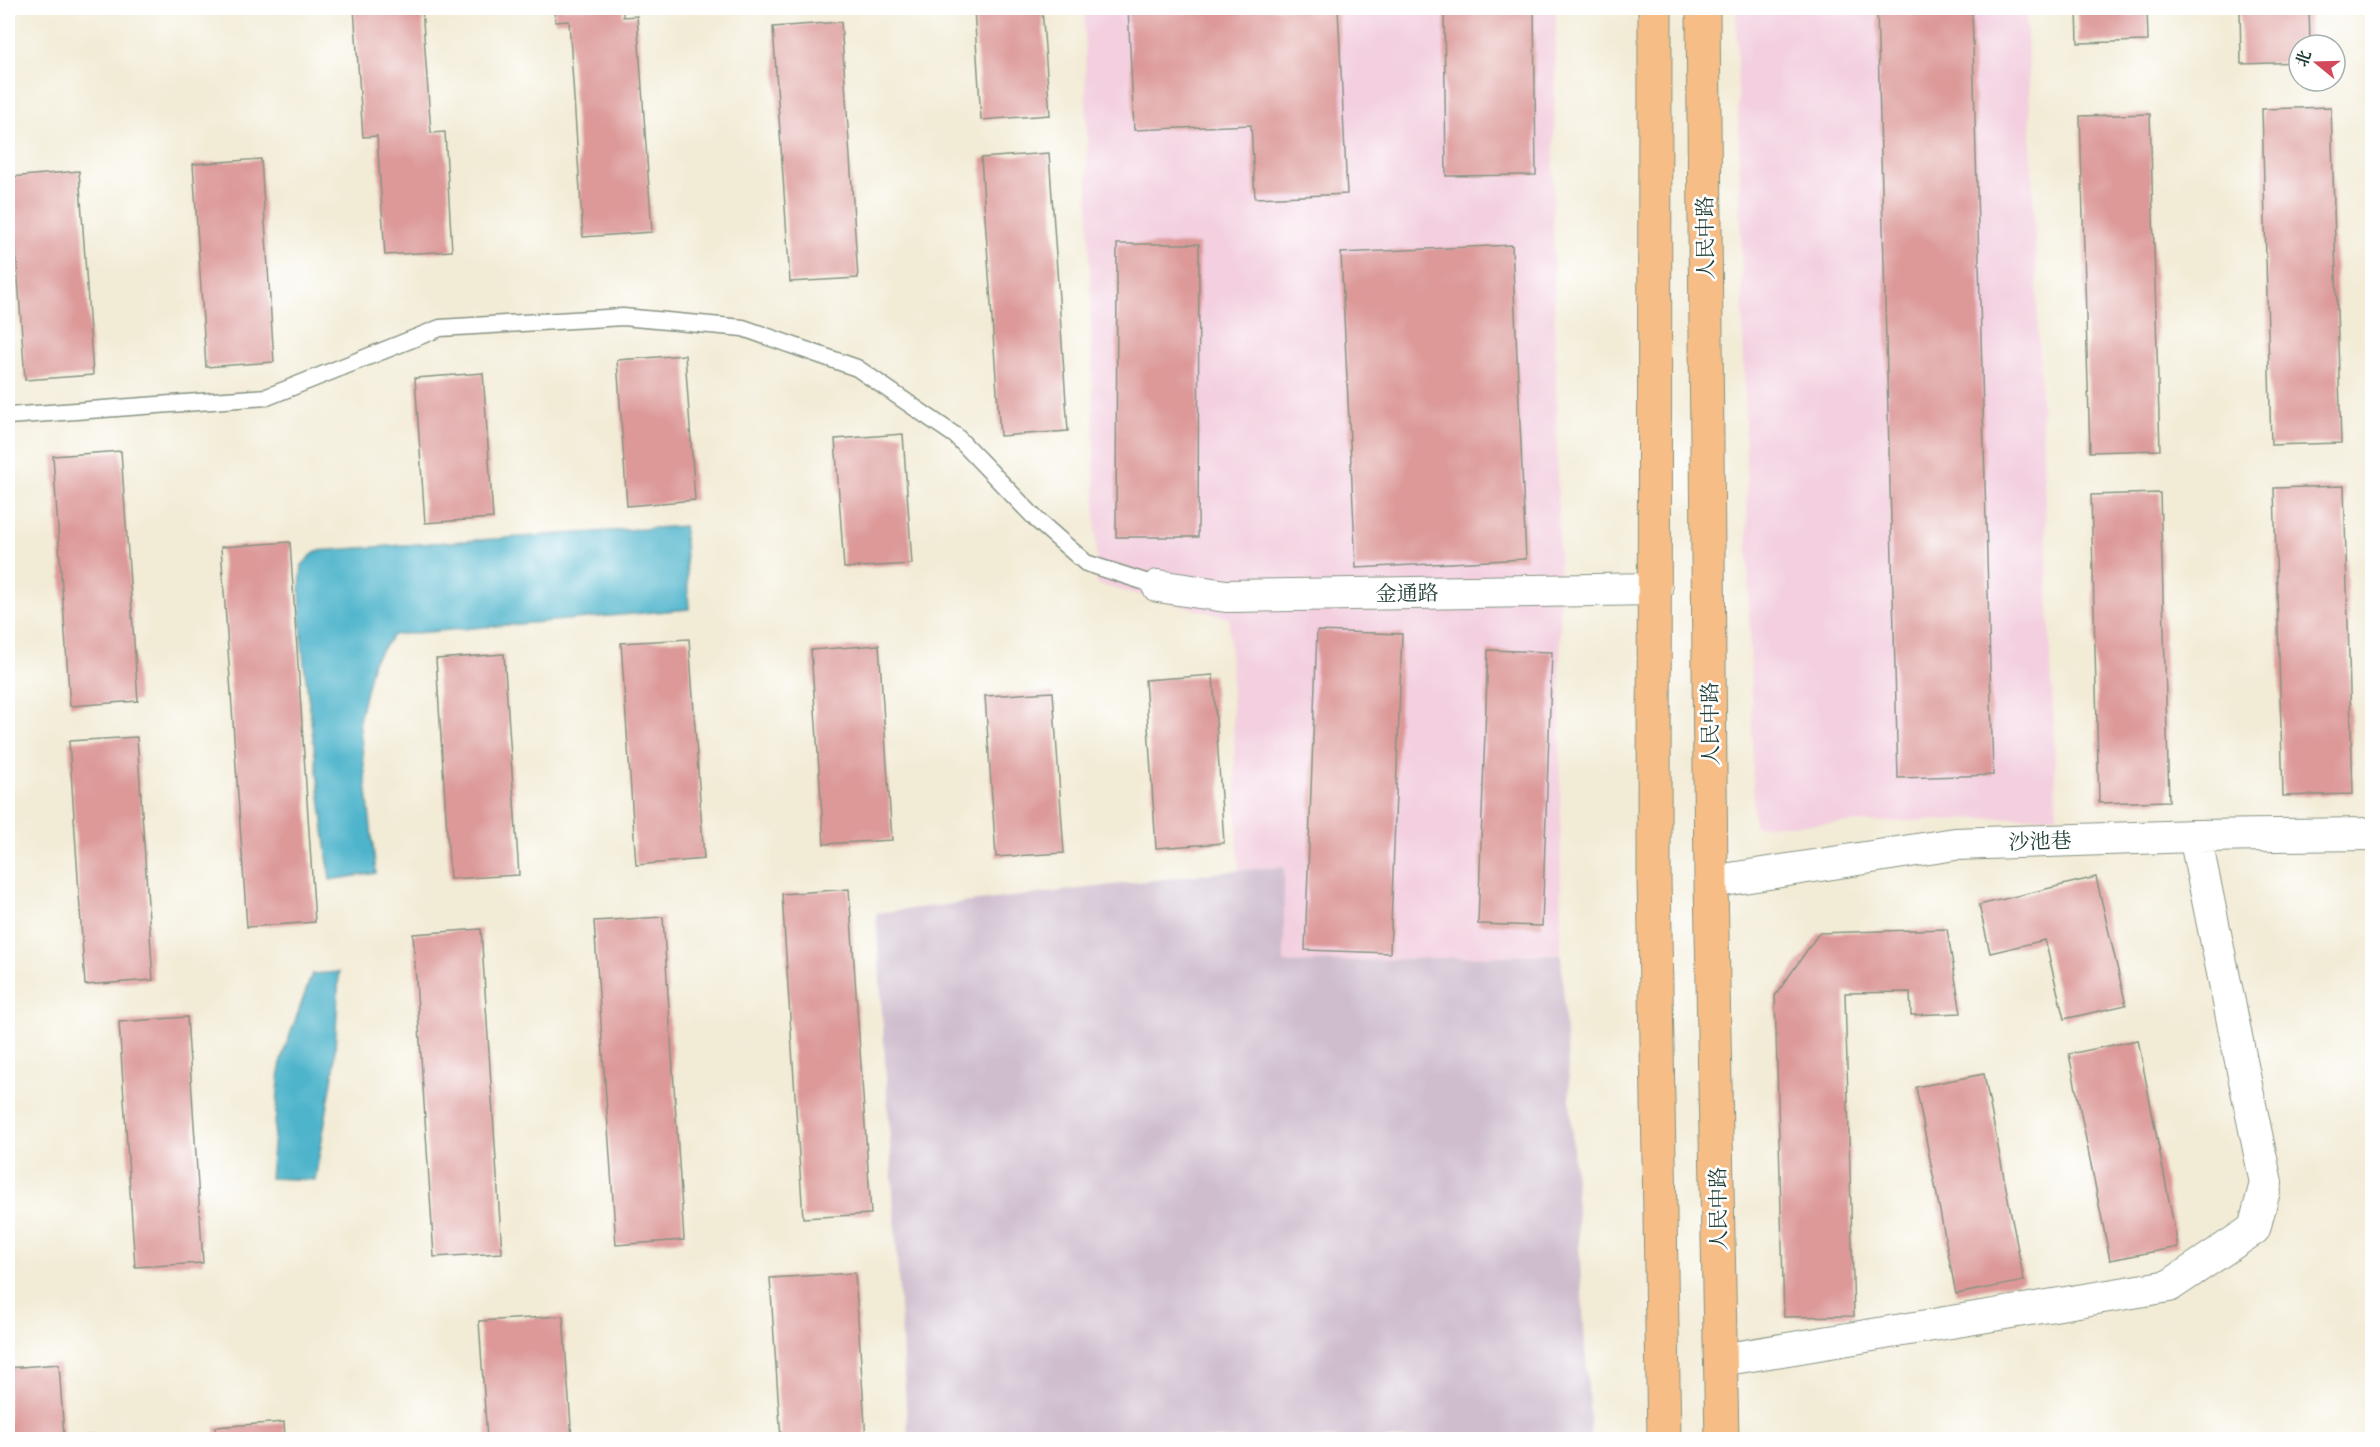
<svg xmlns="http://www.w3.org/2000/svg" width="2380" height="1447" viewBox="0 0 2380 1447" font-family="'EB Garamond','Noto Serif SC',serif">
<rect width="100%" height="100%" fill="#fff"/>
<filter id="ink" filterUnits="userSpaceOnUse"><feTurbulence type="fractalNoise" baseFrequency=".0167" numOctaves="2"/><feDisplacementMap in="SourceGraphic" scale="12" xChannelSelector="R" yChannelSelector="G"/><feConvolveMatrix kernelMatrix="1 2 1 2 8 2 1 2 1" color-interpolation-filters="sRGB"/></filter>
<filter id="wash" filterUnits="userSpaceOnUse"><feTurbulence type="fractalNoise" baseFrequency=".008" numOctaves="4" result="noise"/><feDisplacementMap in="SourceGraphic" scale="24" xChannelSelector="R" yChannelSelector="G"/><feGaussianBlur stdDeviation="1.35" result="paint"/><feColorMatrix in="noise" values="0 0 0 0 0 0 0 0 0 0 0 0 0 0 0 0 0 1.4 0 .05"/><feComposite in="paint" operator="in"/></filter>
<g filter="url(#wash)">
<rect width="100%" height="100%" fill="#f2ebd5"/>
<path fill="#f3cfdf" d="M1084 8H1556L1553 224 1560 603 1561 954 1284 963V867L1239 870 1229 618 1097 584Z
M1736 8H2026L2057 816 1754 826Z"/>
<path fill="#cfbdce" d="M1284 867V963L1561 954 1591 1439H908L876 913 1239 870Z"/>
<path fill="#4db4cb" stroke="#367880" stroke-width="1.5" d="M684 526 689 609 393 635 373 661 359 720 376 873 330 880 302 645 300 587 302 565 316 551Z
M339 972 334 1069 315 1180 270 1178 281 1060 312 974Z"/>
<g id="blocks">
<path fill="#dc9998" d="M354 8H422L431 133 445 132 452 251 385 255 377 136 363 137Z
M554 8H623V17L637 16 652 232 583 237 569 21 555 22Z
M974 8H1042L1050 115 981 120Z
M1128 8H1338L1347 194 1255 198 1251 125 1134 130Z
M1444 8H1534L1536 175 1446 176Z
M1877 8H1972L1993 775 1898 778Z
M2077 8H2147L2148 41 2078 43Z
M2240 8H2309L2310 45H2299V62L2241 64Z
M841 22 858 278 790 282 773 27Z
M2331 107 2341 443 2271 445 2262 109Z
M2150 114 2160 450 2090 452 2080 116Z
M1049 153 1068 431 1000 436 981 158Z
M261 159 274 362 206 367 193 164Z
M79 171 93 375 25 380 11 177Z
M1117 244H1199L1198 537H1116Z
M1512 245 1526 559 1356 568 1341 253Z
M685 355 695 500 627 506 617 360Z
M483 373 493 518 425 523 415 378Z
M903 434 912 564 844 568 835 439Z
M121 451 138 701 70 706 53 456Z
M2344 486 2353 794 2283 796 2274 488Z
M2160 493 2169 801 2099 803 2091 495Z
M290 542 315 922 247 927 221 547Z
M1317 631 1402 634 1390 953 1305 950Z
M689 639 704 859 636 865 621 643Z
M879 645 892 840 824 844 811 650Z
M1488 650 1552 652 1542 926 1478 924Z
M504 654 519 875 450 879 436 659Z
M1213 675 1224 843 1156 848 1145 680Z
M1053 692 1064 853 996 857 985 696Z
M137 737 153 980 85 985 69 741Z
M2096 877 2126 1005 2064 1019 2045 940 1990 953 1979 905Z
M849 889 871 1214 803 1218 782 894Z
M663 917 684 1240 616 1245 594 921Z
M481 929 502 1253 434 1257 413 934Z
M1947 929 1961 1013 1911 1015 1910 992 1845 993 1854 1316 1784 1317 1775 996 1819 933Z
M187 1017 203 1263 135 1267 119 1022Z
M2138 1040 2178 1247 2110 1260 2069 1054Z
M1984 1074 2024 1281 1956 1294 1916 1087Z
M855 1273 866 1440H781L770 1278Z
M563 1316 572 1440H487L479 1321Z
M59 1364 64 1437 95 1435V1440H8V1368Z
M284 1422 285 1440H216L215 1427Z"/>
</g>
</g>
<g filter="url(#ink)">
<use href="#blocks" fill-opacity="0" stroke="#889484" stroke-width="1.5"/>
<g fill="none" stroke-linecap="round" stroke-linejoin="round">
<defs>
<path id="service" d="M8 416 267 397 440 328 623 317 743 328 857 368 956 436 1038 521 1086 563 1158 586"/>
<path id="minor" d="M1158 586 1226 596 1656 589
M1711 882 1955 844 2195 836 2372 834
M1721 1360 2169 1286 2254 1229 2266 1183 2195 836"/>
<path id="primary" d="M1655 8 1654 876 1664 1440
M1703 8 1711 882 1722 1440"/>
</defs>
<use href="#service" stroke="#889484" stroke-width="19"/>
<use href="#minor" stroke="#889484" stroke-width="34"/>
<use href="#primary" stroke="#889484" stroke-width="35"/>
<use href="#service" stroke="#fff" stroke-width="16"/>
<use href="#minor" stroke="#fff" stroke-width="32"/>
<use href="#primary" stroke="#f6be86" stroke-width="33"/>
</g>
</g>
<g text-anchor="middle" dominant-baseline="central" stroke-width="5" stroke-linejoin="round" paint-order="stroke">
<g font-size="21" fill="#1f3d34" stroke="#fff">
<text transform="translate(1705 238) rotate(-91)">人民中路</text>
<text transform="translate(1407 593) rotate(-1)">金通路</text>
<text transform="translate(1710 724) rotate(-91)">人民中路</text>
<text transform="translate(2040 841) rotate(-2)">沙池巷</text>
<text transform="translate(1718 1209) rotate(-91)">人民中路</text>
</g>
</g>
<rect width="2380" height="1447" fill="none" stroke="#fff" stroke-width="30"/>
<g transform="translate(2317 63) rotate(289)"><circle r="28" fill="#ffffff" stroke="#a5b1ae" stroke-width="1.5"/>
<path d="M0-4.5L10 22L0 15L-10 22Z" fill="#d1495b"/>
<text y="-9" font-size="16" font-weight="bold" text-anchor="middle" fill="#1f3d34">北</text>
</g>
</svg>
